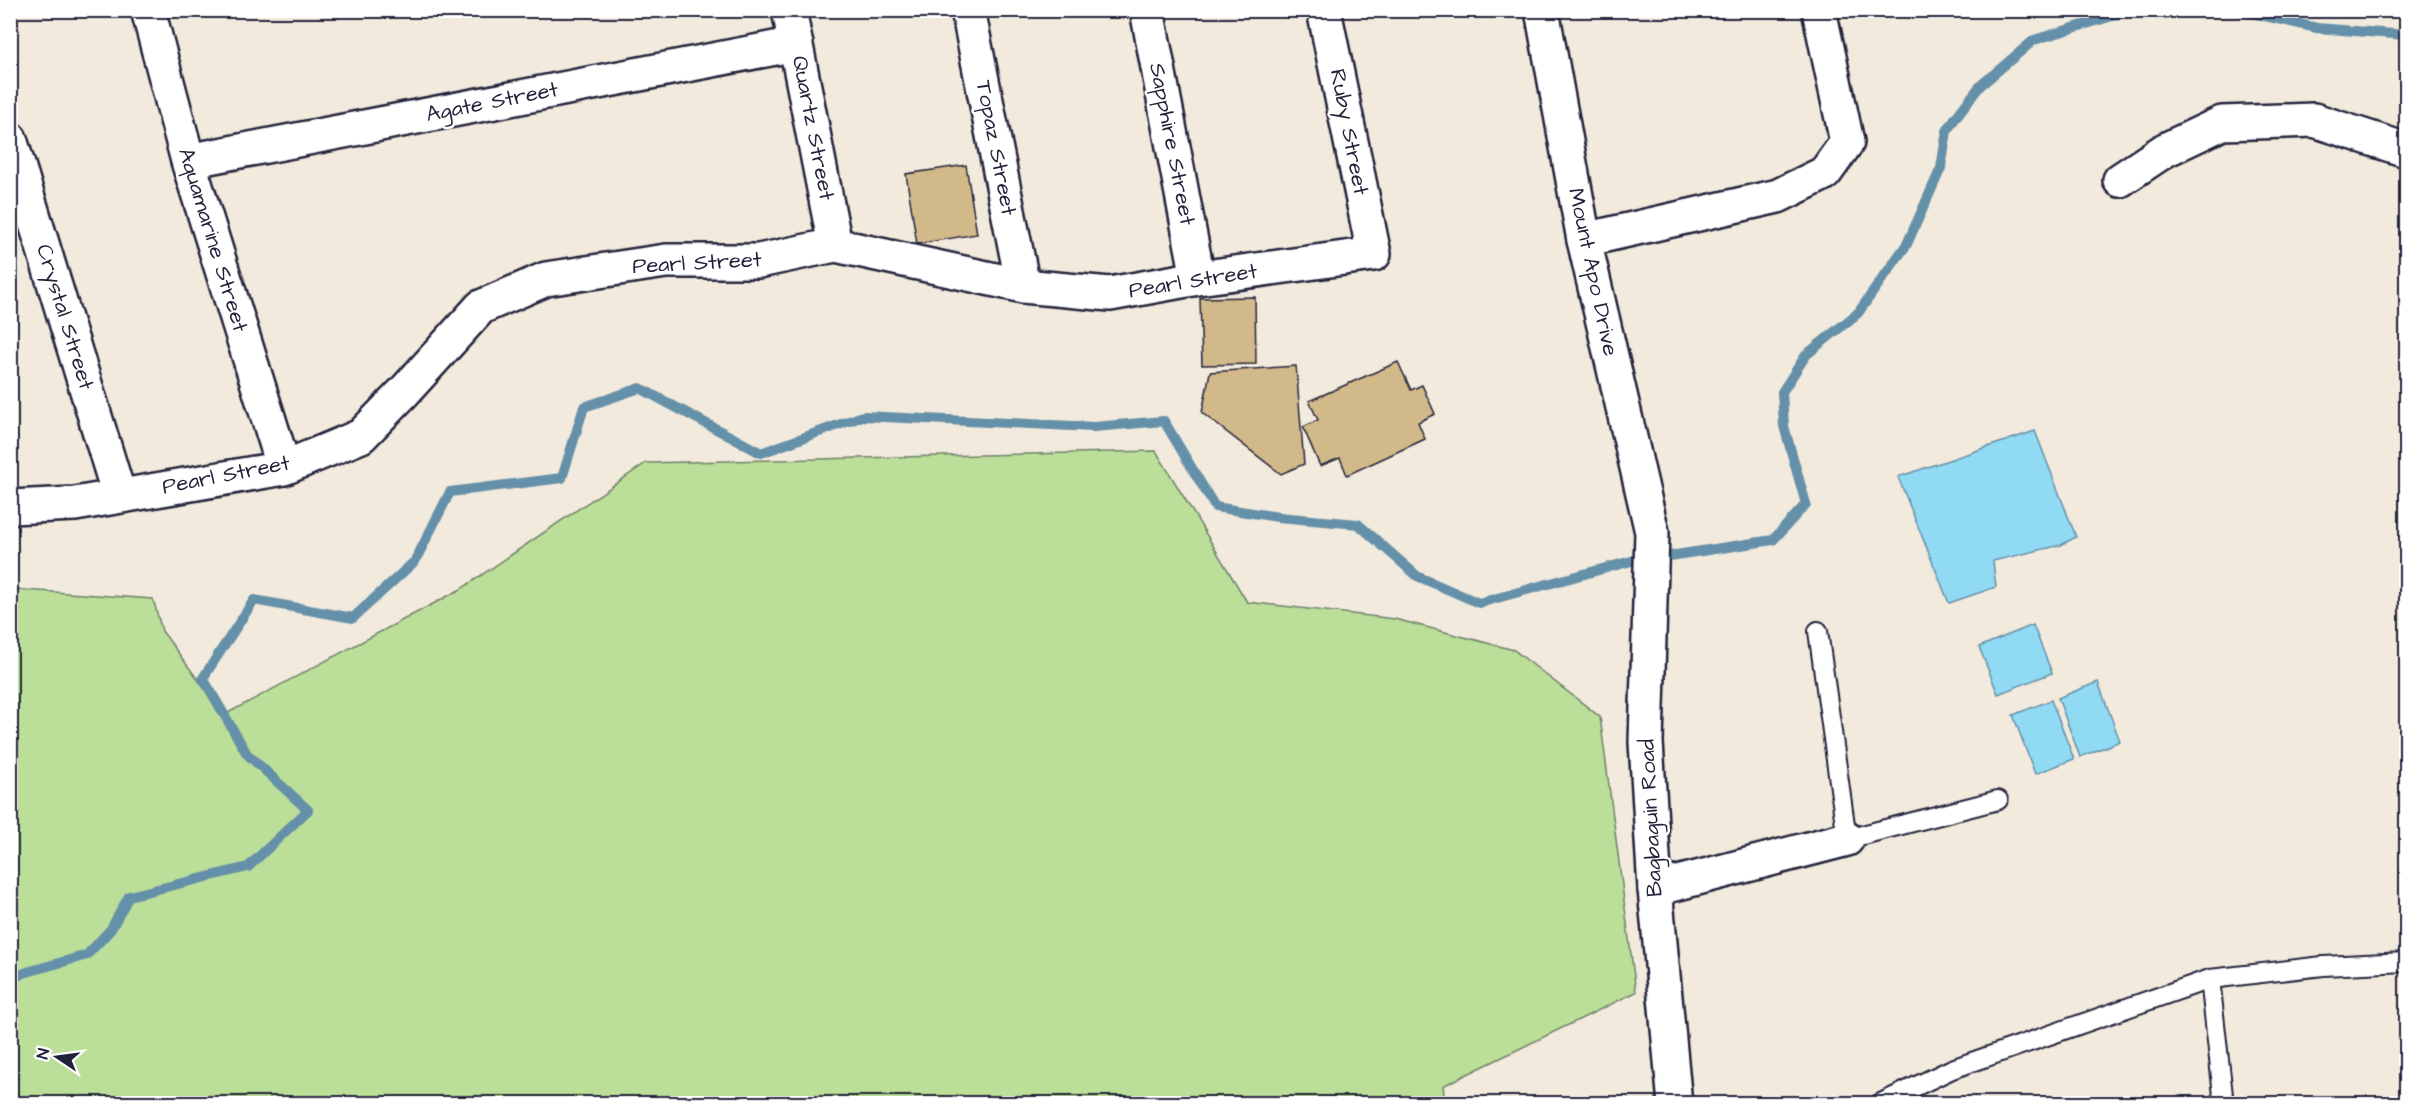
<svg xmlns="http://www.w3.org/2000/svg" width="2417" height="1114" viewBox="0 0 2417 1114" font-family="'Architects Daughter',sans-serif">
<rect width="100%" height="100%" fill="#f2eadc"/>
<filter id="ink" filterUnits="userSpaceOnUse"><feTurbulence type="fractalNoise" baseFrequency=".0167" numOctaves="2"/><feDisplacementMap in="SourceGraphic" scale="12" xChannelSelector="R" yChannelSelector="G"/><feConvolveMatrix kernelMatrix="1 2 1 2 8 2 1 2 1" color-interpolation-filters="sRGB"/></filter>
<g filter="url(#ink)">
<path fill="#bbde98" stroke="#6e806a" stroke-width="1.5" d="M1156 451 1247 602 1395 619 1514 650 1600 717 1636 992 1443 1086 1445 1103H11V589L153 599 162 631 224 715 461 589 646 463Z"/>
<path fill="#91daf3" stroke="#6590a9" stroke-width="1.5" d="M2035 431 2076 537 2061 545 1993 561 1996 587 1949 603 1898 477Z
M2033 625 2052 673 1998 694 1979 647Z
M2098 682 2120 741 2080 757 2058 698Z
M2051 700 2074 759 2035 774 2013 715Z"/>
<g fill="none" stroke-linecap="round" stroke-linejoin="round">
<path stroke="#6590a9" stroke-width="10" d="M2238 10 2317 28 2406 35
M1663 557 1773 540 1806 504 1784 426 1782 392 1806 355 1858 313 1907 244 1941 168 1947 131 1956 117 1980 86 2034 40 2132 10
M10 979 27 972 87 955 111 929 129 896 248 867 308 810 247 754 203 678 254 600 353 618 415 561 450 492 562 478 584 407 640 388 761 453 863 416 1094 427 1164 421 1215 507 1278 517 1358 524 1417 576 1479 603 1635 560"/>
</g>
<path fill="#d2b989" stroke="#22223b" stroke-width="1.5" d="M966 165 977 234 917 244 906 174Z
M1255 297 1256 364 1202 365 1200 298Z
M1398 362 1411 390 1422 385 1435 414 1418 422 1425 439 1347 475 1340 458 1320 466 1303 427 1318 420 1309 401Z
M1296 366 1304 464 1281 474 1202 413 1210 372Z"/>
<g fill="none" stroke-linecap="round" stroke-linejoin="round">
<defs>
<path id="lane" d="M1818 631 1847 839 1998 800
M2210 979 2224 1104
M1879 1104 1952 1069 2210 979 2323 966 2406 962"/>
<path id="street" d="M148 10 188 161 284 468
M789 10 835 245
M968 10 1023 286
M1147 10 1198 278
M10 139 119 495
M188 161 796 44
M2120 180 2165 150 2222 123 2314 120 2406 150
M1584 240 1778 196 1825 173 1847 142 1819 10
M10 507 75 504 284 468 361 436 404 392 481 307 546 279 666 261H759L835 245 1023 286 1110 294 1198 278 1374 254 1324 10
M1655 889 1847 839"/>
<path id="secondary" d="M1542 10 1584 240 1652 532 1646 742 1655 889 1675 1104"/>
</defs>
<use href="#lane" stroke="#22223b" stroke-width="22"/>
<use href="#street" stroke="#22223b" stroke-width="38"/>
<use href="#secondary" stroke="#22223b" stroke-width="38"/>
<use href="#lane" stroke="#fff" stroke-width="18"/>
<use href="#street" stroke="#fff" stroke-width="33"/>
<use href="#secondary" stroke="#fff" stroke-width="33"/>
</g>
</g>
<g text-anchor="middle" dominant-baseline="central" stroke-width="5" stroke-linejoin="round" paint-order="stroke">
<g font-size="22" fill="#22223b" stroke="#fff">
<text transform="translate(492 102) rotate(-11)">Agate Street</text>
<text transform="translate(813 128) rotate(79)">Quartz Street</text>
<text transform="translate(1349 132) rotate(79)">Ruby Street</text>
<text transform="translate(1172 144) rotate(79)">Sapphire Street</text>
<text transform="translate(996 148) rotate(79)">Topaz Street</text>
<text transform="translate(213 240) rotate(73)">Aquamarine Street</text>
<text transform="translate(697 263) rotate(-3)">Pearl Street</text>
<text transform="translate(1593 272) rotate(78)">Mount Apo Drive</text>
<text transform="translate(1193 281) rotate(-9)">Pearl Street</text>
<text transform="translate(65 317) rotate(73)">Crystal Street</text>
<text transform="translate(226 475) rotate(-11)">Pearl Street</text>
<text transform="translate(1651 818) rotate(-93)">Bagbaguin Road</text>
</g>
</g>
<rect width="2417" height="1114" fill="none" stroke="#fff" stroke-width="36"/>
<rect x="18" y="18" width="2381" height="1078" fill="none" stroke="#22223b" stroke-width="2" filter="url(#ink)"/>
<g transform="translate(57 1057) rotate(283)" stroke="#ffffff" stroke-width="4.5" paint-order="stroke">
<path d="M0-4.5L10 22L0 15L-10 22Z" fill="#22223b"/>
<text y="-9" font-size="16" font-weight="bold" text-anchor="middle" fill="#22223b">N</text>
</g>
</svg>
